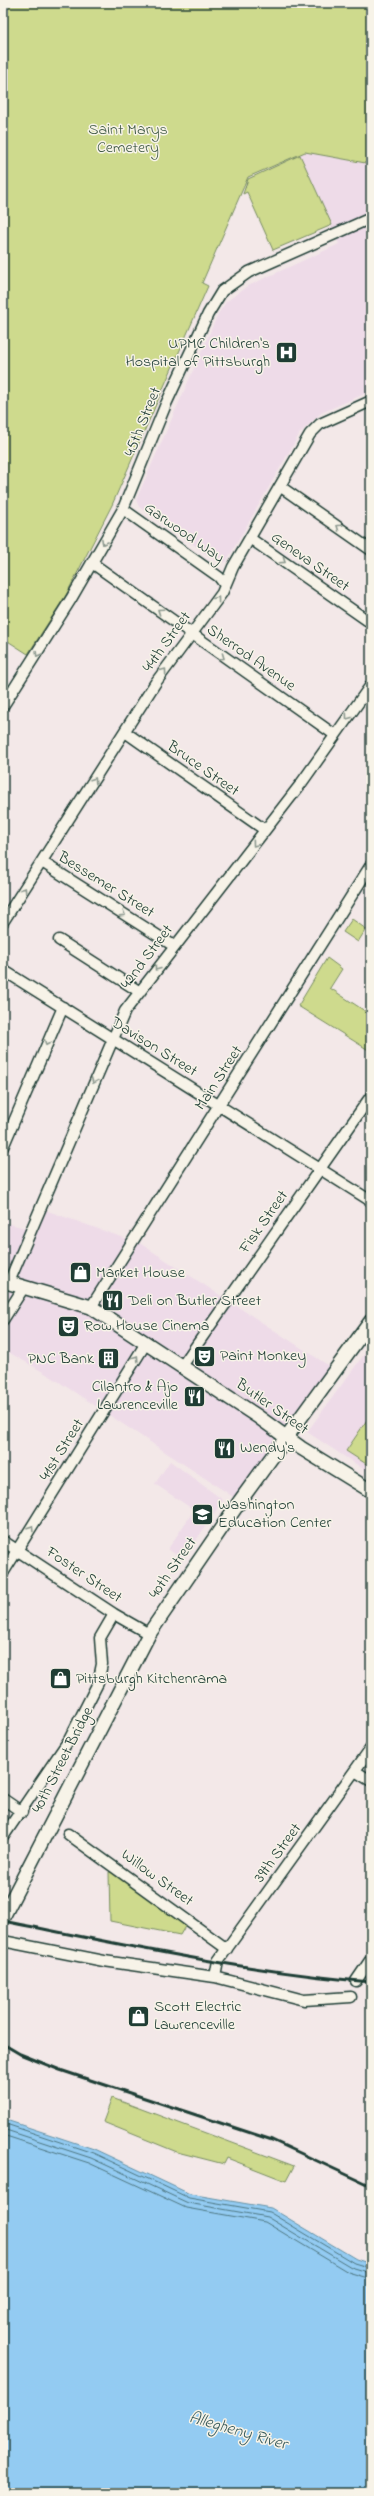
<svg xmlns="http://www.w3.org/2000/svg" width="374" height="2496" viewBox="0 0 374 2496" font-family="'Indie Flower',sans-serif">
<rect width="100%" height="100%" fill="#f3e8e8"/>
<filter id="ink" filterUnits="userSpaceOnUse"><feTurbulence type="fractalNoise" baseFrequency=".025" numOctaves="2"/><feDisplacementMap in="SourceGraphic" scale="8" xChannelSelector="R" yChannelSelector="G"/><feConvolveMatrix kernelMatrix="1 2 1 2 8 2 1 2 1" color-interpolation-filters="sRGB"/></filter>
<g filter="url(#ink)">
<path fill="#eedbe8" d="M305 152 371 164V391L321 413 300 433 226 562 220 563 139 507 136 500 218 314 226 302 246 287 339 244 299 154Z
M45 1210 141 1244 337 1371 235 1498 50 1376 3 1349V1222L35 1231Z
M371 1345V1474L307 1432Z
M170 1461 223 1500 183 1560 168 1549 194 1510 155 1484Z"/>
<path fill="#ceda8d" stroke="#768c60" d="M3 3H371V164L305 152 248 177 202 283 208 286 112 505 66 595 28 654 3 638Z
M300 155 332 225 273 250 247 192 243 194 248 179Z
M352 919 366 929 358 942 343 932Z
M327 958 342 969 330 988 371 1015 370 1051 298 1006Z
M371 1414V1467L346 1451Z
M109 1872H117L187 1923 180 1935 110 1921Z
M112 2098 294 2166 286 2181 227 2158 224 2164 177 2152 103 2122Z"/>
<path fill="#93cbf2" stroke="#6592a6" d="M3 2119 94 2149 190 2194 271 2208 356 2259 371 2264V2493H3Z"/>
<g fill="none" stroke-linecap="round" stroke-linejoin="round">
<path stroke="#4d7680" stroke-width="1" d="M3 2123 93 2153 189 2198 269 2212 354 2263 371 2268
M3 2129 91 2158 188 2203 267 2217 351 2267 371 2273
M3 2135 89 2163 186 2208 265 2222 348 2272 371 2279"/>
<defs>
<path id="minor" d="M281 487 371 550
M123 509 219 577 225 585
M251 539 371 623
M92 563 335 735
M3 706 71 599 123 509 166 404 208 314 222 291 249 272 371 218
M125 732 265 830
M42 862 174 946
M3 922 156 682 222 593 233 567 310 434 320 424 371 401
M59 940 140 992
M3 970 371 1201
M3 1147 63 1007
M9 1282 125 1011 300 785 371 685
M91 1307 371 865
M3 1320 24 1287
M182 1366 371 1096
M3 1541 114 1614 149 1634
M3 1573 146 1343
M355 1771 371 1781
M3 1799 22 1812
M68 1834 227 1949
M3 1837 69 1740 98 1683 102 1664 100 1638 114 1614
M3 1941 104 1961 215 1977 304 2000 351 1997
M215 1977 218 1961 371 1748
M356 1981 371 1959"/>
<path id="major" d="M3 1281 91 1307 257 1416 301 1448 371 1491
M3 1917 149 1634 240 1501 371 1321"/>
</defs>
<use href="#minor" stroke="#1f3d34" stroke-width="13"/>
<use href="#major" stroke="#1f3d34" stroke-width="16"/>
<use href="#minor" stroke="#f7f3e8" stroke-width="10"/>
<use href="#major" stroke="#f7f3e8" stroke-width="13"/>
<path stroke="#1f3d34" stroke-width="3" d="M3 1921C125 1945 247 1972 371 1982
M3 2044 20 2054 60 2070 272 2140 371 2186"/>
</g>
<defs><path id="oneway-chevron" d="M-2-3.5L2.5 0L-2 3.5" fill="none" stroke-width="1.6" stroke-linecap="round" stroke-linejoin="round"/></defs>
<g stroke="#8b988e">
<use href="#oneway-chevron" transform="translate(339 527) rotate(-145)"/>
<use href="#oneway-chevron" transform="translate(104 542) rotate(119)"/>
<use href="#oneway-chevron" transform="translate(283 561) rotate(34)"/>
<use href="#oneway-chevron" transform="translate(217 599) rotate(-53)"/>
<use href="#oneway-chevron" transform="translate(160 611) rotate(-145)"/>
<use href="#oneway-chevron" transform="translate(38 654) rotate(121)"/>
<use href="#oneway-chevron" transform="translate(222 657) rotate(35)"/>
<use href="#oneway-chevron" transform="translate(164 671) rotate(-54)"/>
<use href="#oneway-chevron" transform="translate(348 717) rotate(126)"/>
<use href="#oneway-chevron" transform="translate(94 780) rotate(-57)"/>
<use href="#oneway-chevron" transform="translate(255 844) rotate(126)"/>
<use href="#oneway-chevron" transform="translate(24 890) rotate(-57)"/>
<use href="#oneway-chevron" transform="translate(123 914) rotate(32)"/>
<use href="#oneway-chevron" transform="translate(157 968) rotate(127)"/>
<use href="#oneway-chevron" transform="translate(47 1043) rotate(113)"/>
<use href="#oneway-chevron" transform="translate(94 1081) rotate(113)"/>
<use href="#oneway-chevron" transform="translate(136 1358) rotate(-57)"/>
<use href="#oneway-chevron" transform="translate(31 1528) rotate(-58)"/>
</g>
</g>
<defs>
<symbol id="hospital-square" viewBox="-11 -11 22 22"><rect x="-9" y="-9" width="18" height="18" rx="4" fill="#1f3d34" stroke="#f7f3e8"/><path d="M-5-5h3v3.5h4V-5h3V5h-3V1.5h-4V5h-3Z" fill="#fff"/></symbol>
<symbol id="shop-square" viewBox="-11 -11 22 22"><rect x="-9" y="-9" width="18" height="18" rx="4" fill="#1f3d34" stroke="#f7f3e8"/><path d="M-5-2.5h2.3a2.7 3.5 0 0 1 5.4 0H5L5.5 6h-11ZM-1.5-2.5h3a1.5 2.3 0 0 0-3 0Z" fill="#fff"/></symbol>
<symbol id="restaurant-square" viewBox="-11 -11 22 22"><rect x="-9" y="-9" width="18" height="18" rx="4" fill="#1f3d34" stroke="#f7f3e8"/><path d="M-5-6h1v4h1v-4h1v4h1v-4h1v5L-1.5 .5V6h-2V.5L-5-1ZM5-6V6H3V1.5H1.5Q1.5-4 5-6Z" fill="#fff"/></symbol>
<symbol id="theatre-square" viewBox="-11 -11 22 22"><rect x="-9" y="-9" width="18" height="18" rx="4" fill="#1f3d34" stroke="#f7f3e8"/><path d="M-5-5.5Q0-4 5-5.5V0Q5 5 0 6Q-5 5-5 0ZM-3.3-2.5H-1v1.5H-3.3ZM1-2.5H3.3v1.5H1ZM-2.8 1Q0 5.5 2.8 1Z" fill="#fff"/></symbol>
<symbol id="building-square" viewBox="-11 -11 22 22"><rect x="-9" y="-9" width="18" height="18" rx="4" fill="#1f3d34" stroke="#f7f3e8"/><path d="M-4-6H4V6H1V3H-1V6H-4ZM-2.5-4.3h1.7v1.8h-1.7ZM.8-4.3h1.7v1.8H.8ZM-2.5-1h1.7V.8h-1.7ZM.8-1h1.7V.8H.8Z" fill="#fff"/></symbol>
<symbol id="school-square" viewBox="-11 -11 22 22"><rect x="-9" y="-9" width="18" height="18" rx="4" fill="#1f3d34" stroke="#f7f3e8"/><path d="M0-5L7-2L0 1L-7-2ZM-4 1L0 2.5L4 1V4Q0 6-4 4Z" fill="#fff"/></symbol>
</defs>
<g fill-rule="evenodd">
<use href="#hospital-square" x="274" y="340" width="25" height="25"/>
<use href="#shop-square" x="68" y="1260" width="25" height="25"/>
<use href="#restaurant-square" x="100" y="1288" width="25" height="25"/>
<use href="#theatre-square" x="56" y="1314" width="25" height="25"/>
<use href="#theatre-square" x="192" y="1344" width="25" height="25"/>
<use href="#building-square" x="96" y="1346" width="25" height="25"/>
<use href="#restaurant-square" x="182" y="1384" width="25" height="25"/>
<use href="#restaurant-square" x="212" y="1436" width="25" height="25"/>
<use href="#school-square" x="190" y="1502" width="25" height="25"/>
<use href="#shop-square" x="48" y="1666" width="25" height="25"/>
<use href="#shop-square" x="126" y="2004" width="25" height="25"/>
</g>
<g text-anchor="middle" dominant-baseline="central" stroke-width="3" stroke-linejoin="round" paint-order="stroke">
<g font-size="16" fill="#425c46" stroke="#f7f3e8">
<text x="128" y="130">Saint Marys<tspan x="128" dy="18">Cemetery</tspan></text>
</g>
<g font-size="16" fill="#1f3d34" stroke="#f7f3e8" text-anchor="start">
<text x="270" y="344" text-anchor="end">UPMC Children's<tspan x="270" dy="18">Hospital of Pittsburgh</tspan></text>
<text x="96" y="1273">Market House</text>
<text x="128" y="1301">Deli on Butler Street</text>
<text x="84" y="1326">Row House Cinema</text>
<text x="220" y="1356">Paint Monkey</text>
<text x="94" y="1359" text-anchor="end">PNC Bank</text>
<text x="178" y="1387" text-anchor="end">Cilantro &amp; Ajo<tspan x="178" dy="18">Lawrenceville</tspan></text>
<text x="240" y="1448">Wendy's</text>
<text x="218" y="1505">Washington<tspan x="218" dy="18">Education Center</tspan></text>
<text x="76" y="1679">Pittsburgh Kitchenrama</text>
<text x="154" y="2007">Scott Electric<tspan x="154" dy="18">Lawrenceville</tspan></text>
</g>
<g font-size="16" fill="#1f3d34" stroke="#f7f3e8">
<text transform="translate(143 422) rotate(-68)">45th Street</text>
<text transform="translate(184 533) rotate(35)">Garwood Way</text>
<text transform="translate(310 562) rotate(35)">Geneva Street</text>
<text transform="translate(167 642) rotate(-54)">44th Street</text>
<text transform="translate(251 658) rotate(35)">Sherrod Avenue</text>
<text transform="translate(203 769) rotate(35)">Bruce Street</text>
<text transform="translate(106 885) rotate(32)">Bessemer Street</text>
<text transform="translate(147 957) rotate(-53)">42nd Street</text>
<text transform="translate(154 1047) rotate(32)">Davison Street</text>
<text transform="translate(219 1078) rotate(-57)">Main Street</text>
<text transform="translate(264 1222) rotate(-55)">Fisk Street</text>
<text transform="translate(272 1407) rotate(35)">Butler Street</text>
<text transform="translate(62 1450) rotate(-58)">41st Street</text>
<text transform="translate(173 1568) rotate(-55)">40th Street</text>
<text transform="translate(84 1575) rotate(34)">Foster Street</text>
<text transform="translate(63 1760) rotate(-63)">40th Street Bridge</text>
<text transform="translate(278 1853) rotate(-54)">39th Street</text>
<text transform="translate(157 1878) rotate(36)">Willow Street</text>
</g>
<g font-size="17" font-style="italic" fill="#36595a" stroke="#f7f3e8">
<text transform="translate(238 2431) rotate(16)">Allegheny River</text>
</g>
</g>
<rect width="374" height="2496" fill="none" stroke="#f7f3e8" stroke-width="16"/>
<rect x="8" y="8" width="358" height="2480" fill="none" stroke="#1f3d34" stroke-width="1.5" filter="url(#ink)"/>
</svg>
